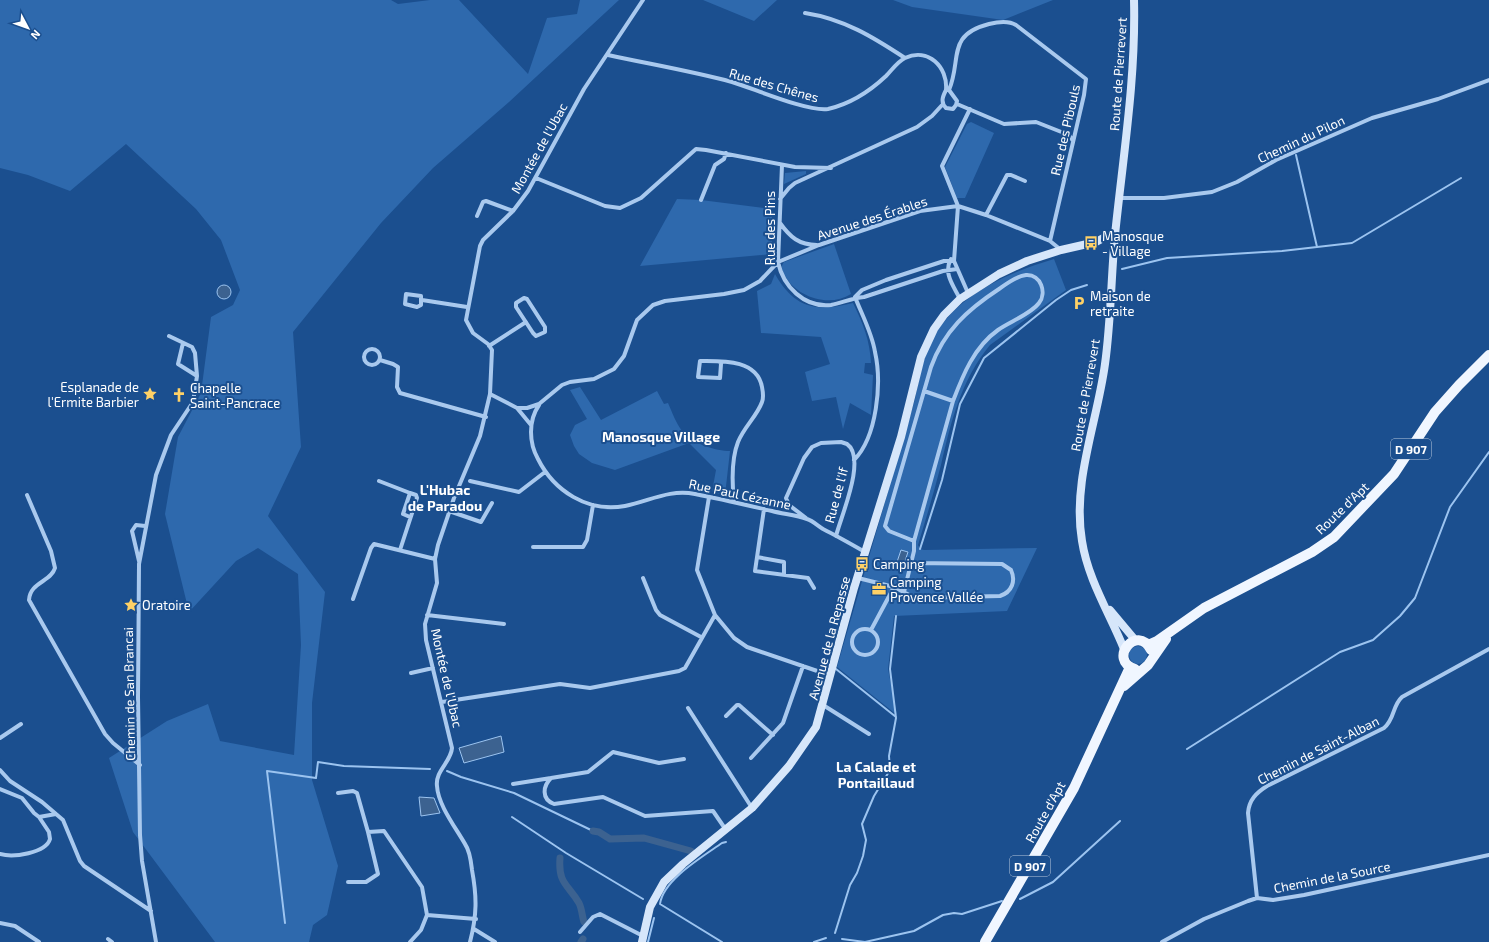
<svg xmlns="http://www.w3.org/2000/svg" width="1489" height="942" viewBox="0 0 1489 942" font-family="'Exo 2',sans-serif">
<rect width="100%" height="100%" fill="#1b4f8f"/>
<path fill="#2e69ad" d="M0 0H391L398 4 430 0H459L528 74 547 18 577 14 580 0H619L509 102 433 168 381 223 293 332 301 447 268 516 325 592 312 703V780L338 866 327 915 313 925 309 942H215L133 832 109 758 167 721 208 704 220 741 294 755 301 645 298 574 258 548 236 561 189 612 165 514 178 437 201 393 211 317 233 305 240 290 221 240 196 209 126 144 70 191 28 175 0 168Z
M703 0H777L754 21Z
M893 0H1053L1003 20 912 7Z
M971 122 994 133 965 198H957L945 167 967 124Z
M806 171V174L784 184 785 173Z
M677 199 701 200 772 209V254L640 266Z
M834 244 851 294C829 308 797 297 785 276 782 271 780 267 784 262Z
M1054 259 1066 290 990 345C961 380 951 422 941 465 934 492 926 519 918 545L920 549 924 550 1037 548 1007 611 894 616 888 669 897 715 837 667 915 399C918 383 921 367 927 351 947 299 1004 274 1054 259Z
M775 274C795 309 816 312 853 303 863 323 870 341 871 363H865L864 373 873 375 871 415 850 403 843 429 836 397 812 401 805 372 830 364 821 337 761 333 757 291 771 284Z
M580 387 601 420 657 391 664 404 668 403C672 412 676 423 682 431 692 444 716 451 730 451L725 495 712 492 716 470 689 443 615 470 592 463 579 454 574 446 570 435 575 425 587 419 570 390Z
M1129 655a9 9 0 1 1 18 0a9 9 0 1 1-18 0Z"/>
<path fill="#3c6290" stroke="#9cc4f0" d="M217 292a7 7 0 1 1 14 0a7 7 0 1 1-14 0Z
M901 550 908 552 902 570 895 568Z
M501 736 504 752 464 763 459 748Z
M419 797 434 798 440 813 421 816Z"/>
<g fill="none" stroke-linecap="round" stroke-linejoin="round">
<path stroke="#9cc4f0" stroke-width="2" d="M1296 155 1317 247
M1122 269 1167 258 1282 251 1352 243 1461 178
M920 549 942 480 960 404 984 358 1056 300 1071 290 1087 285
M836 669 896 717
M1187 749 1340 652 1373 640 1400 616 1415 598 1450 507 1489 452
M447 771 461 777 514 793 593 831
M512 817 566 853 643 899
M1020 899 1053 882 1120 821
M285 923 267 771 316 778 318 762 344 766 430 769
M835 933 850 885 857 873 863 856 866 840 862 824 874 796 890 770 889 756 896 718 890 669 896 616
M842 939 865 942 914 931 943 915 954 913 962 914 1002 901
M648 942 654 918
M722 942 660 904C663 880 702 857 722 843L726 842
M814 942 826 938"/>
<path stroke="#3c6290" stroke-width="7" d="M593 831 599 832 610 839 644 838 691 851
M560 858C558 884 568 884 579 903 582 909 582 916 584 922
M581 942 583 939"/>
<path stroke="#a9c9ee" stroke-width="4" d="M805 13C844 19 873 37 905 58
M608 55C649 64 691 71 732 82 755 89 808 112 828 109 850 104 870 91 886 76 892 70 897 62 905 58 928 47 948 67 946 90
M946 90H949L957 101 956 105 953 109 946 108C940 102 943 96 946 90Z
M949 90C962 59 946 35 989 24 997 22 1008 20 1016 25L1086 79 1084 95 1050 241
M957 104 1004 124 1036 122 1069 135 1073 141
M782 165 778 262C783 286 804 308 831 305 842 303 852 298 864 297L943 271 957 269
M536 178 605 206 620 208 641 198 696 149 706 150 795 167 831 168
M1120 198H1164L1212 192 1237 182 1276 160 1372 118 1438 99 1489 80
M780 199 789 188 795 183 917 127 932 116 943 104
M701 200 715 165 724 159 726 153
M986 215 1007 175H1011L1025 181
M477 216 483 202 486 201 513 211
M780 223C790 237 799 245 817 245
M951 259C943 273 953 285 960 299
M968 293 954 261 958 206 942 166 970 109
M406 294 421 296V305L417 307 405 304Z
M855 297 862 290 886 280 944 261H954
M524 298 527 299 545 327V332L536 336 533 333 516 307V303Z
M422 300 467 307
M183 343 178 364 197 376
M489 346 526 322
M364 357a8 8 0 1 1 16 0a8 8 0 1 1-16 0Z
M380 360 393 364 398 367 397 387 400 393 486 417
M720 362 721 364 720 378 698 377 700 361C722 361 757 359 762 387 763 392 764 397 762 402 757 416 744 427 738 442 731 460 732 483 734 502
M924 391 953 401
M490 394 517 408H527L539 404 562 385 570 382 594 379 614 369 624 356 637 320 653 305 665 301 724 294 744 290 760 281 778 262 819 245 920 211 958 206 986 215 1050 241 1061 250
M539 405C528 421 529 443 538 459 554 491 588 513 625 506 650 501 669 489 695 494 721 499 746 505 772 511 783 514 796 515 807 519 813 521 818 526 823 529 837 536 851 544 865 552
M517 408 531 425
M854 460C877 437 882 383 875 352 872 333 862 315 855 297
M379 481 410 493
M470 481 519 492 545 472
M27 495 51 551 55 568C51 582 30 582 29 600L105 734 113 743 140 765
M764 509 755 571 808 578 814 588
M449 511 481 522 492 503
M806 518 789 505 786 498 804 458 812 447 821 443 841 442 847 444C867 458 841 516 836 536
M533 547H583L587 540 593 505
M400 550 417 498 416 495 410 493 403 514 410 517
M757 557 784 562V575
M139 561 132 531 136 525 145 526
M643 578 656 610 660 615 701 637
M858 578 894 587 915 598 1000 596C1012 592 1016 581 1011 570L1002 564 912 563
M904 592 914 551V541L953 401C963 375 974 347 998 330 1009 322 1031 314 1039 303 1047 293 1041 274 1026 275 1016 276 1006 284 999 289 967 310 944 331 931 367L885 526 889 531 914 541
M353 599 371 548 374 544 435 559
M427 615 504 624
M715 615 734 638 747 647 829 675
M852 642a13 13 0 1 1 26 0a13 13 0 1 1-26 0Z
M871 630 894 587
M411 673 433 668
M442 702 560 684 590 688 679 671 685 668 715 615 697 570 709 497
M823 705 869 734
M688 708 752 808
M726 716 737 705H739L773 735
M0 738 21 724
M751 758 783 723 803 666
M684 759 659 763 613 752 588 772 551 778C543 786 541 799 554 804L603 797 645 816 713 811 726 830
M0 770 10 781 42 802 63 820 80 861 84 866 151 911
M513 784 551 778
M0 789 22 798 34 813 39 817 49 832 50 839C46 853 13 858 0 854
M338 793 353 791 357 793 368 832 384 831 422 887 427 915 421 930 410 942
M39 817 56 814
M348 882H366L378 874 368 832
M1257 898 1248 813C1249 800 1256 793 1267 786L1384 728C1395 719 1392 706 1402 697L1489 649
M427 915 476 919
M0 923 15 926 39 942
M474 929 495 942
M580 932 593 917 600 914 643 936
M108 939 112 942
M156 942 142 861 140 835 138 697 139 564 156 475 171 435 193 402 197 376 195 353 192 347 169 336
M470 942C477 915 477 897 472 870 471 861 470 851 465 844 456 828 438 805 437 786 435 771 451 762 452 748L426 640 425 624 437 583 435 559 438 545 454 498 480 436 490 394 492 350 488 344 473 333 466 320 480 246 483 240 513 211 528 191 584 89 643 0
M1162 942 1204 919 1248 901 1257 898 1273 900 1304 895 1489 855"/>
<path stroke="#d6e6fa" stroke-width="8" d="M1110 610 1136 641
M1124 649C1110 614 1088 580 1082 541 1072 482 1097 423 1105 364 1111 321 1111 278 1115 235 1123 157 1136 78 1134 0
M642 942 650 907 664 882 683 864 752 808 789 766 816 727 854 588 901 437 921 357 934 329 944 315 960 299 999 274 1027 261 1061 250 1096 242 1107 236 1115 235"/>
<path stroke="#f0f6ff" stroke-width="10" d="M1148 645 1157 641 1204 608 1312 552 1334 537 1394 474 1435 412 1459 385 1489 355
M1135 669C1107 660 1137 623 1151 650
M1124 686 1148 665 1166 639
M985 942 1074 788 1130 667"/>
</g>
<defs>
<symbol id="bus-bare" viewBox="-9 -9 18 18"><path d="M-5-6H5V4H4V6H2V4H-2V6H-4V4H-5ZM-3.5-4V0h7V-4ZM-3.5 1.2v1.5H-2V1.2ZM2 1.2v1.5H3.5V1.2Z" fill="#ffd166" stroke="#1b4f8f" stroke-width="2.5" paint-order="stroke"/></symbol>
<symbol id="parking-bare" viewBox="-9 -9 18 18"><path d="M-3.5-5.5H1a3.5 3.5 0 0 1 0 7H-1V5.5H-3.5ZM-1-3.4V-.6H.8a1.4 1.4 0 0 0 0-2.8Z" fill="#ffd166" stroke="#1b4f8f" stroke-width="2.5" paint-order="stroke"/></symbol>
<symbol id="sight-bare" viewBox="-9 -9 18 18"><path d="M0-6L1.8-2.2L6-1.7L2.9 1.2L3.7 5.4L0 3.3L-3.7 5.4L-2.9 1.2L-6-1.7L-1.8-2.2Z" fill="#ffd166" stroke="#1b4f8f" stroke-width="2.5" paint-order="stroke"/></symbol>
<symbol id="church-bare" viewBox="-9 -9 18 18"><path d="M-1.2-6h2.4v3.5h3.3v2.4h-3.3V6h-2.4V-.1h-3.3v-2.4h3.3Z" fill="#ffd166" stroke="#1b4f8f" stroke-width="2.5" paint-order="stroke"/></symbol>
<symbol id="office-bare" viewBox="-9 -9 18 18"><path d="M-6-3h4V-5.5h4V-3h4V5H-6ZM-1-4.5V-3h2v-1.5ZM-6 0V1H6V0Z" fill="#ffd166" stroke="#1b4f8f" stroke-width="2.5" paint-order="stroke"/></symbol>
</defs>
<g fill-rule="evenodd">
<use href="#bus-bare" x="1081" y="233" width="20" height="20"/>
<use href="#parking-bare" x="1069" y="293" width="20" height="20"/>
<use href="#sight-bare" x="140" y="384" width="20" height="20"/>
<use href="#church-bare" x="169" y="385" width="20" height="20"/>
<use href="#bus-bare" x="852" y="554" width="20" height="20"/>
<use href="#office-bare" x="869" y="579" width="20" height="20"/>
<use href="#sight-bare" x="121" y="595" width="20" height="20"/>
</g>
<g text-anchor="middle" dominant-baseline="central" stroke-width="4" stroke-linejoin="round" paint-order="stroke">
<g fill="#1b4f8f" stroke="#bbcadd" stroke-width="1">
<rect x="1391" y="439" width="40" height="20" rx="3"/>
<rect x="1010" y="856" width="40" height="20" rx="3"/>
</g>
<g font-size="12" font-weight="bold" fill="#fff">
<text x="1411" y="449">D 907</text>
<text x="1030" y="866">D 907</text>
</g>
<g font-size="13" fill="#fff" stroke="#1b4f8f">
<text transform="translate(1118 74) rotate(-86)">Route de Pierrevert</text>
<text transform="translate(774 85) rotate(16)">Rue des Chênes</text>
<text transform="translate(1065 130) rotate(-77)">Rue des Pibouls</text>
<text transform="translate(1301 139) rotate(-25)">Chemin du Pilon</text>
<text transform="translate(539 148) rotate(-61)">Montée de l'Ubac</text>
<text transform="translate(872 218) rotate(-18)">Avenue des Érables</text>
<text transform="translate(770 228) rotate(-90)">Rue des Pins</text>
<text transform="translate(1085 395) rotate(-80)">Route de Pierrevert</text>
<text transform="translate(740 494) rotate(12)">Rue Paul Cézanne</text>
<text transform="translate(836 495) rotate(-75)">Rue de l'If</text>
<text transform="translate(1342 508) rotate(-44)">Route d'Apt</text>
<text transform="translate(829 638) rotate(-75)">Avenue de la Repasse</text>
<text transform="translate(447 678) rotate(77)">Montée de l'Ubac</text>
<text transform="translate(129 694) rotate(-91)">Chemin de San Brancai</text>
<text transform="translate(1318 750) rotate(-27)">Chemin de Saint-Alban</text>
<text transform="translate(1045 812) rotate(-61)">Route d'Apt</text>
<text transform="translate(1332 877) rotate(-11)">Chemin de la Source</text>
</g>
<g font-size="13" fill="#fff" stroke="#1b4f8f" text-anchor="start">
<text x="1102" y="236">Manosque<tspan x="1102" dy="15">- Village</tspan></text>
<text x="1090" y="296">Maison de<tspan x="1090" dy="15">retraite</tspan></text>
<text x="139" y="387" text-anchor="end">Esplanade de<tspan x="139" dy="15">l'Ermite Barbier</tspan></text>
<text x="190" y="388">Chapelle<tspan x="190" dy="15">Saint-Pancrace</tspan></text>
<text x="873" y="564">Camping</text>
<text x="890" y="582">Camping<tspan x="890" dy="15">Provence Vallée</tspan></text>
<text x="142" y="605">Oratoire</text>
</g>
<g font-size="14" font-weight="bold" fill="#fff" stroke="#1b4f8f">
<text x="661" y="436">Manosque Village</text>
<text x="445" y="489">L'Hubac<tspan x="445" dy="16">de Paradou</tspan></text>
<text x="876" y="766">La Calade et<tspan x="876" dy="16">Pontaillaud</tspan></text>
</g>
</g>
<g transform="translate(28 28) rotate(131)" stroke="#1b4f8f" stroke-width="3" paint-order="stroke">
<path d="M0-3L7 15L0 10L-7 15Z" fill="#ffffff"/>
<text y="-6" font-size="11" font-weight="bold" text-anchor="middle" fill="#ffffff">N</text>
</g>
</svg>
